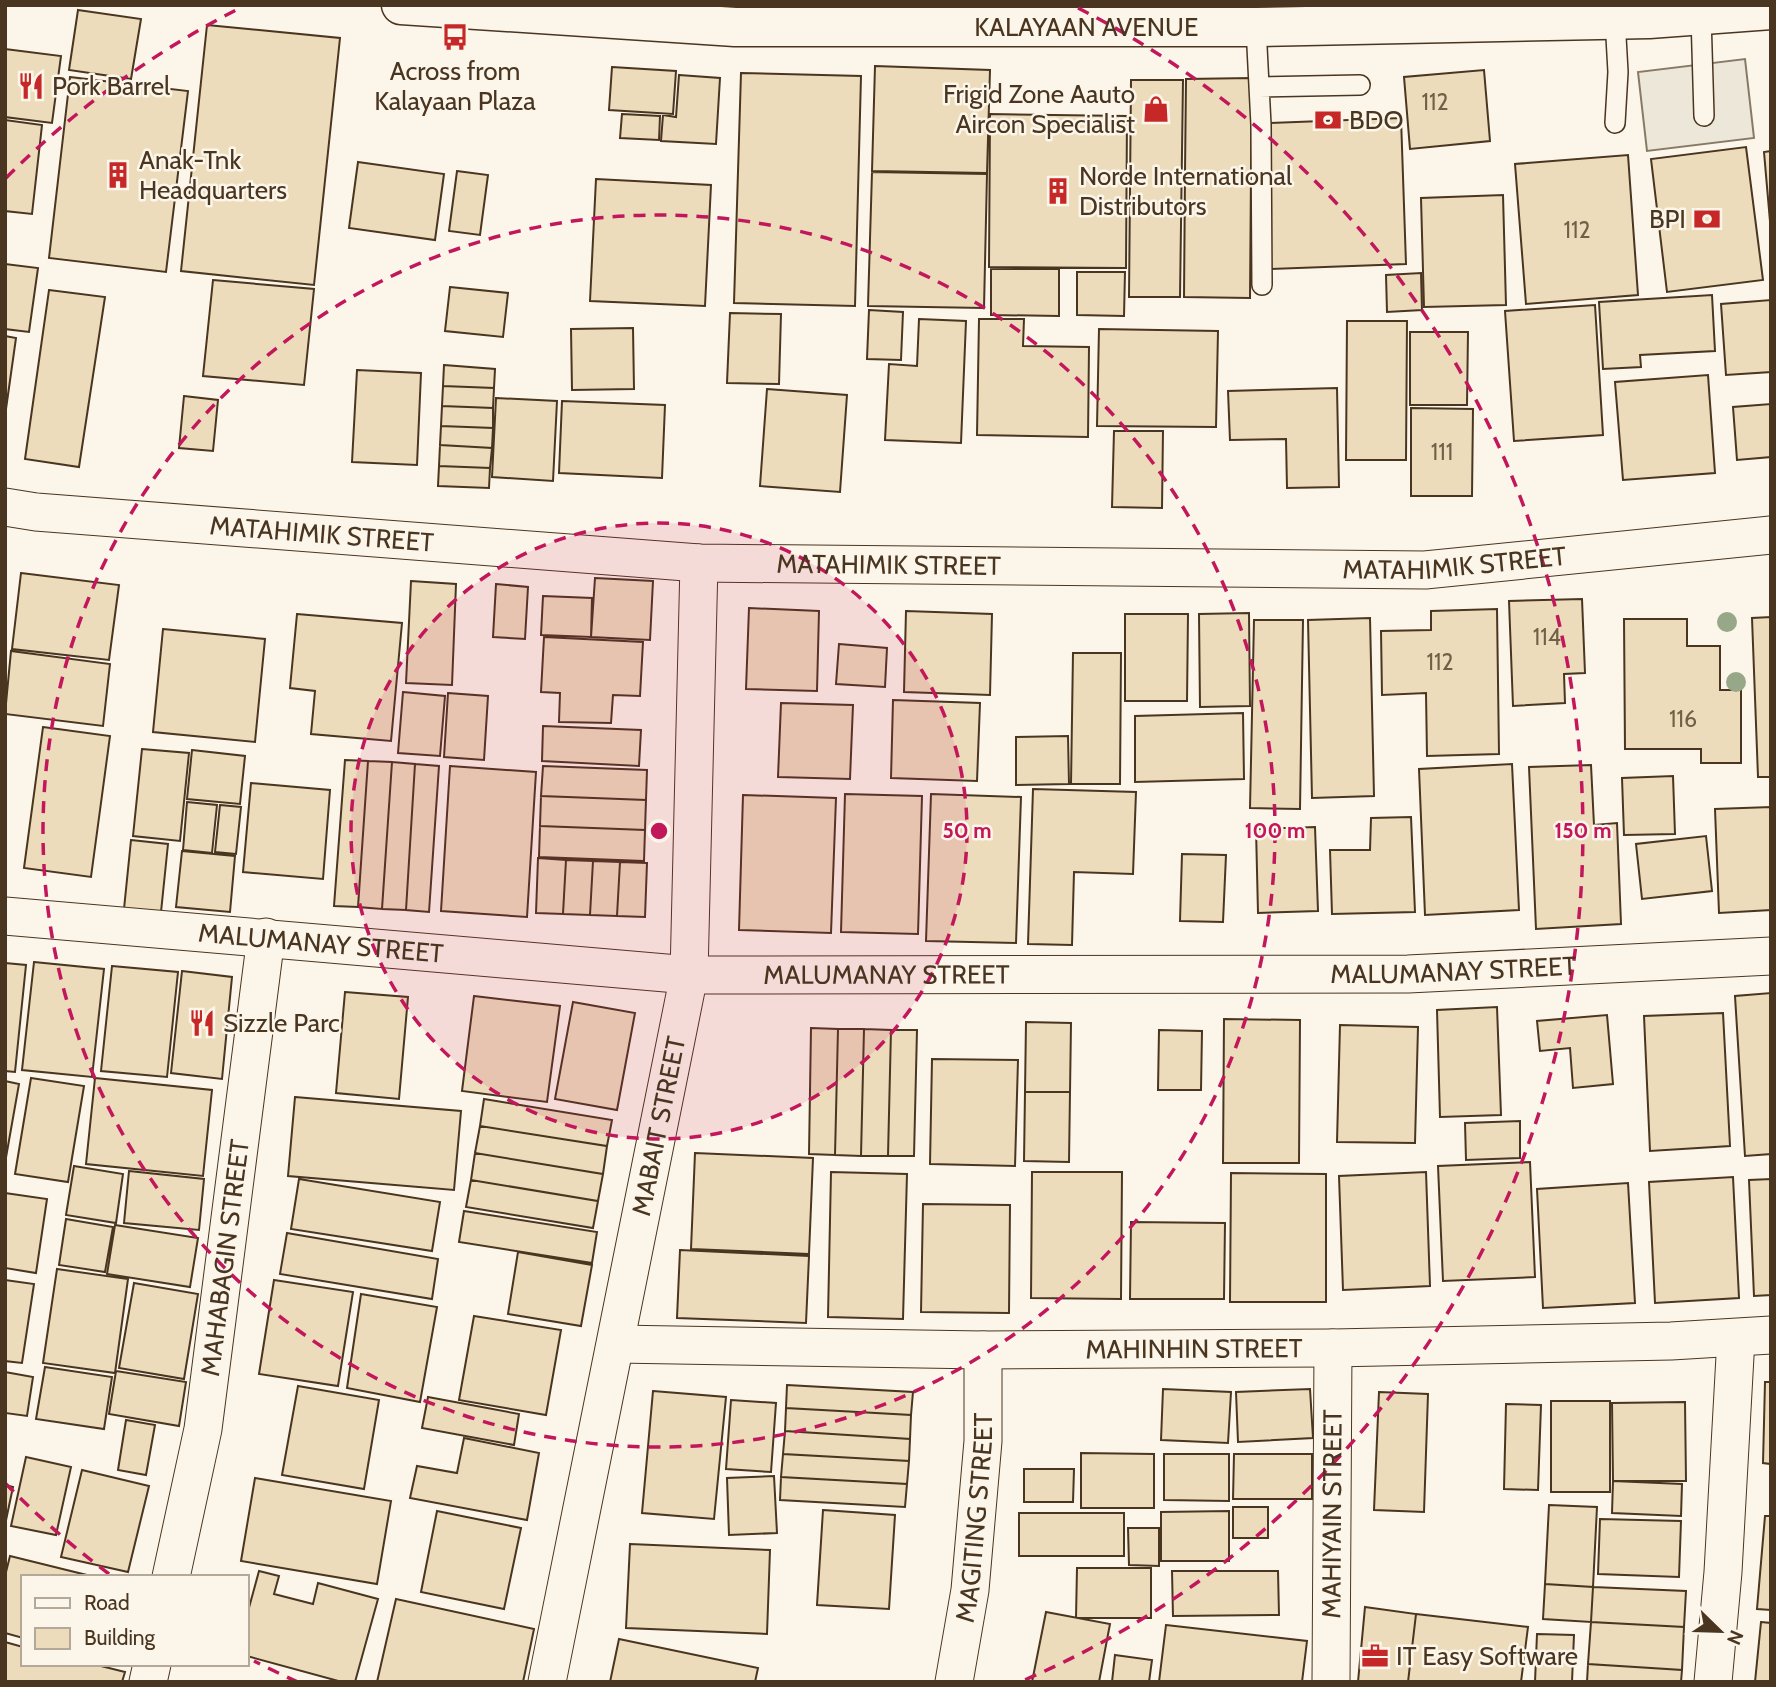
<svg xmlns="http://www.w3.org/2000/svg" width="1776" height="1687" viewBox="0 0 1776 1687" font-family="Cabin,sans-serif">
<rect width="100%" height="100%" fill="#fbf6e9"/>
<path fill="#ede7d9" stroke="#887966" stroke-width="2" d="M1745 59 1754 138 1647 151 1638 72Z"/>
<path fill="#ecdcbc" stroke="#4a3520" stroke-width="2" d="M78 10 141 19 131 79 69 70Z
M207 25 340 38 314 285 181 271Z
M5 49 61 56 52 123 5 117Z
M875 66 990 70 987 173 872 171Z
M612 67 676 71 673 114 609 110Z
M1484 70 1490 141 1410 149 1404 77Z
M741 73 861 76 855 306 734 303Z
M679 75 720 78 716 144 661 141 663 115 676 117Z
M70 77 188 91 166 272 49 258Z
M1252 78 1251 173H1185L1186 79Z
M1131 80H1183L1180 297H1129Z
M622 114 660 116 659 140 620 138Z
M990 114 1127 116 1126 268 989 267Z
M1401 118 1406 264 1271 269 1267 123Z
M5 120 42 125 32 214 5 211Z
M1746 147 1763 280 1667 292 1651 159Z
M1771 151V233L1764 152Z
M1628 155 1638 295 1526 304 1515 164Z
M358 162 444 174 435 240 349 228Z
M457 171 488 175 480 235 449 231Z
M872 172 987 174 984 308 868 306Z
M1185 173H1251L1250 298 1184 297Z
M596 179 711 185 705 306 590 301Z
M1503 195 1506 305 1424 307 1421 198Z
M5 264 38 268 29 332 5 329Z
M991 269H1059V316L991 315Z
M1077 272H1125L1124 316 1077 315Z
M1421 273 1422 310 1387 312 1386 275Z
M213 280 314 289 304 385 203 376Z
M450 287 508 293 503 337 445 331Z
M49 290 105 297 79 467 25 459Z
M1712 295 1715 351 1640 355 1641 367 1603 369 1599 302Z
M1771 300V372L1726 375 1721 304Z
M1595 305 1603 435 1514 441 1505 311Z
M869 310 903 312 901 360 867 359Z
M730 313 781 314 779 384 727 383Z
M919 319 966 321 961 443 885 440 889 364 917 366Z
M979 319H1024L1023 346 1089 347 1088 437 977 435Z
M1347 321H1407L1406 460H1346Z
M633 328 634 389 572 390 571 329Z
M1099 329 1218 331 1216 427 1097 426Z
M1410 332H1468L1467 405H1410Z
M5 336 16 338 5 416Z
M444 365 495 369 494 388 443 386Z
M357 370 421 373 417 465 352 462Z
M1708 375 1715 473 1623 480 1615 382Z
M443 386 494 388 493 408 442 406Z
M1337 388 1339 487 1287 488 1286 439 1230 440 1228 391Z
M767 389 847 395 840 492 760 486Z
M184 396 218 400 213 451 179 448Z
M496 398 557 401 553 481 492 477Z
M562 401 665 405 662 478 559 473Z
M1771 404V457L1737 460 1733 407Z
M442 406 493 408V428L441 426Z
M1411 408 1473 409 1472 496H1411Z
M441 426 493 428 492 448 440 445Z
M1114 431H1163L1162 508 1112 507Z
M440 445 492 448 490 468 439 466Z
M439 466 490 468 489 488 438 486Z
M21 573 119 585 109 660 12 649Z
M595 578 653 581 650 640 591 637Z
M411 581 456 584 452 685 406 683Z
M496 584 528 587 525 639 493 637Z
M543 596 592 598 591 637 541 635Z
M1582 599 1585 673 1564 674 1565 703 1513 706 1509 601Z
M749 608 819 611 817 691 746 689Z
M1497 609 1499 754 1427 756 1426 693 1382 695 1381 631 1431 630V611Z
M906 611 992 614 990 695 904 692Z
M1249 613 1250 706 1200 707 1199 614Z
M297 614 402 623 391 741 311 734 315 691 290 688Z
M1125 614H1188L1187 701H1125Z
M1771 617V777H1758L1752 618Z
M1370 618 1374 796 1312 798 1308 620Z
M1624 619H1687V646H1720V690H1741V763H1701V749H1625Z
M1254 620H1303L1300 809 1250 808Z
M163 629 265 639 255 742 153 732Z
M544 637 643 642 640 696 613 695 611 723 559 722 560 693 541 692Z
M839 644 887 648 885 687 836 684Z
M11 651 110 664 103 726 5 714Z
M1073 653H1121L1120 784H1071Z
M403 692 445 696 440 756 398 753Z
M448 693 488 696 484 760 444 757Z
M893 700 980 703 977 781 891 778Z
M781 703 853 705 850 779 778 777Z
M1243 713 1244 779 1135 782V716Z
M543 726 641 730 639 766 542 761Z
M43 727 110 736 91 877 24 868Z
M1068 736 1069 784 1016 785V737Z
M142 749 189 753 180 841 133 836Z
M192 750 245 756 240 804 187 799Z
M345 760 368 761 358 907 334 906Z
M368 761 392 762 382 909 358 907Z
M392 762 415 764 406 910 382 909Z
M415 764 439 766 429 912 406 910Z
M1512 764 1519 910 1425 915 1419 769Z
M1591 765 1594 825 1617 823 1621 924 1536 929 1529 767Z
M450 766 536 772 527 917 441 911Z
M543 766 647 770 646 800 541 796Z
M1673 776 1675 834 1624 835 1622 778Z
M251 783 330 790 323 879 243 872Z
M1033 789 1136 792 1133 874 1074 872 1072 945 1028 944Z
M845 794 922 796 918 934 841 932Z
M931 794 1021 797 1016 943 926 941Z
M743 795 836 798 831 933 739 930Z
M541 796 646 800 645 830 540 826Z
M187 802 217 805 212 853 183 850Z
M220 805 241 807 236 854 215 852Z
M1771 807V910L1719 913 1715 809Z
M1411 817 1415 912 1332 914 1330 850H1370L1371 818Z
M540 826 645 830 644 861 539 857Z
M1315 827 1318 911 1258 913 1256 829Z
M1706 836 1712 891 1642 899 1636 844Z
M131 840 168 844 161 912 124 909Z
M182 851 235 856 230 912 176 907Z
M1182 854 1226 855 1223 922 1180 921Z
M538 858 566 860 563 914 536 913Z
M566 860 593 861 590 915 563 914Z
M593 861 620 862 617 916 590 915Z
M620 862 647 863 645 917 617 916Z
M34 962 104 969 92 1077 22 1070Z
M5 963 26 965 15 1072 5 1071Z
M112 966 178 972 167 1077 101 1071Z
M182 971 232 977 222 1079 171 1073Z
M345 992 408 997 399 1099 336 1093Z
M1771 993V1154L1745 1156 1735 996Z
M474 996 560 1006 547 1102 462 1091Z
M573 1002 635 1013 617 1110 555 1099Z
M1497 1007 1501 1115 1440 1117 1437 1010Z
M1723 1013 1730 1146 1650 1151 1644 1016Z
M1607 1015 1613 1084 1573 1088 1570 1048 1540 1051 1537 1021Z
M1224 1019 1300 1020 1299 1163H1223Z
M1026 1022 1071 1023 1070 1092H1025Z
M1340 1025 1418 1027 1415 1143 1337 1142Z
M811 1028 838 1029 835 1155 809 1154Z
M838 1029H864L861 1156 835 1155Z
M864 1029 891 1030 888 1156H861Z
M891 1030H917L914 1156H888Z
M1159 1030 1202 1031 1201 1090H1158Z
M932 1059 1018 1060 1015 1166 930 1164Z
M31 1078 84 1086 68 1182 15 1174Z
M95 1078 212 1090 203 1176 86 1164Z
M5 1081 19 1084 5 1163Z
M1025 1092H1070L1069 1162 1024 1161Z
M295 1097 461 1111 454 1190 288 1176Z
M484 1099 612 1120 607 1146 480 1126Z
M1520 1121V1158L1466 1160 1465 1123Z
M480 1126 607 1146 603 1174 475 1153Z
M475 1153 603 1174 598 1201 471 1180Z
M695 1153 813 1158 809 1254 691 1249Z
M1530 1162 1535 1277 1443 1281 1438 1166Z
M74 1166 123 1174 116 1223 66 1215Z
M129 1171 204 1179 199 1230 124 1223Z
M831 1172 907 1174 903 1319 828 1317Z
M1032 1172H1122L1121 1299 1031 1298Z
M1426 1172 1430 1286 1343 1290 1339 1176Z
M1231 1173 1326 1174V1302H1230Z
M1733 1177 1739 1298 1655 1303 1649 1182Z
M299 1179 440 1202 432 1251 291 1229Z
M1771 1179V1295L1754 1296 1749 1180Z
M471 1180 598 1201 593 1228 466 1207Z
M1628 1183 1635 1303 1543 1308 1537 1189Z
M5 1193 47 1199 36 1273 5 1268Z
M923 1204 1010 1205 1009 1313 921 1312Z
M464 1211 597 1232 592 1263 459 1242Z
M66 1219 113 1227 105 1272 59 1265Z
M1131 1222 1225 1223 1224 1299H1130Z
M115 1225 198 1238 190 1287 107 1274Z
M287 1233 438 1259 432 1299 280 1274Z
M680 1250 809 1256 806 1323 677 1318Z
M518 1252 592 1265 581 1326 508 1314Z
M57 1269 128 1279 115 1373 43 1363Z
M5 1280 34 1284 22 1363 5 1361Z
M274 1280 353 1292 338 1386 259 1374Z
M134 1283 198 1294 184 1379 119 1368Z
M361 1294 437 1307 420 1402 347 1388Z
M474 1316 561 1330 546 1415 459 1400Z
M45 1367 112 1377 104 1429 36 1419Z
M116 1371 186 1382 179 1426 109 1414Z
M5 1372 33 1377 27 1416 5 1413Z
M1765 1382H1771V1464L1763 1463Z
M787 1385 913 1392 911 1415 786 1408Z
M298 1386 379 1400 364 1489 282 1475Z
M1163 1389 1231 1392 1228 1443 1161 1440Z
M1310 1389 1313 1438 1238 1442 1236 1392Z
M653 1391 726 1397 714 1519 642 1513Z
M1379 1392 1428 1394 1424 1512 1374 1510Z
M428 1397 519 1414 514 1445 422 1428Z
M731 1400 776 1403 771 1472 726 1469Z
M1551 1401H1610V1492H1551Z
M1685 1402 1686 1481H1613L1612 1403Z
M1506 1404 1541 1405 1538 1490 1504 1489Z
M786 1408 911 1415 910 1439 785 1431Z
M126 1420 155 1425 146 1475 118 1470Z
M785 1431 910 1439 909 1461 783 1454Z
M464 1438 539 1453 527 1520 410 1498 417 1466 457 1473Z
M1081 1453 1154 1454V1508H1081Z
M783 1454 909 1461 907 1484 781 1477Z
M1164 1454H1229V1501L1164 1500Z
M1234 1454H1312V1499H1233Z
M26 1457 71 1467 56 1535 11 1526Z
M1024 1469H1074L1073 1502H1024Z
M82 1470 149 1486 128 1572 61 1557Z
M774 1476 777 1533 729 1535 727 1478Z
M781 1477 907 1484 905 1507 780 1500Z
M255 1478 391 1501 377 1584 241 1561Z
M1613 1481 1682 1484 1681 1516 1612 1513Z
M5 1485 13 1487 5 1525Z
M1549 1505 1597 1507 1593 1587 1545 1584Z
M1233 1507H1268V1538H1233Z
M823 1510 895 1515 889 1609 817 1605Z
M437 1511 521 1528 504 1609 421 1592Z
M1229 1511V1561H1161V1512Z
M1019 1513H1124V1556H1019Z
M1765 1516H1771V1610L1757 1609Z
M1600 1519 1681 1521 1679 1577 1598 1574Z
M1128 1528H1159V1566L1129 1565Z
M630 1544 770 1550 767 1634 626 1628Z
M10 1556 95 1577H23V1638L5 1633V1576Z
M1077 1568H1151V1618H1076Z
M259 1571 279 1576 274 1594 313 1604 318 1583 378 1599 355 1682H342L247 1656V1615Z
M1172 1571H1278L1279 1615 1173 1616Z
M1545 1584 1593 1587 1591 1622 1543 1619Z
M1593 1587 1686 1591 1684 1627 1591 1622Z
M396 1599 534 1629 523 1682H377Z
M1365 1607 1416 1614 1408 1682H1358Z
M1046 1612 1110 1624 1099 1682H1032Z
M1416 1614 1528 1627 1521 1682H1408Z
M1591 1622 1684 1627 1682 1670 1588 1664Z
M1761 1622 1771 1623V1682H1755Z
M1166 1625 1307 1641 1302 1682H1159Z
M1537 1634 1574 1635 1572 1682H1535Z
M619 1639 758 1668 755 1682H610Z
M5 1642 23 1647V1664H93L125 1672 122 1682H5Z
M1115 1655 1152 1660 1149 1682H1112Z
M1588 1664 1682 1670 1681 1682H1587Z"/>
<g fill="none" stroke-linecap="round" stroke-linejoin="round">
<defs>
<path id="lane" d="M1701 16 1704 116
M1256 27 1261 125 1262 285
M1259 87 1360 85
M1615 123 1618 72 1615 19"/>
<g id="street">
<path id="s1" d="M5 507 36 512 699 563 1425 570 1771 535"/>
<path id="s2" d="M5 916 689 975 1408 974 1771 956"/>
<path id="s3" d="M616 1344 983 1350 1333 1348 1671 1341 1771 1335"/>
<path id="s4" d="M171 1577 203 1429 266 937"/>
<path d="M148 1682 152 1664"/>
<path id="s5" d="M547 1682 689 975 699 563"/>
<path id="s6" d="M954 1682 970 1590 983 1441V1350"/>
<path id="s7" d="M1331 1682 1333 1348"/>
<path d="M1713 1682 1723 1572 1736 1338"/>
</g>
<g id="secondary">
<path id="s8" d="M401 5 735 27H1256L1649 19 1771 10"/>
</g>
</defs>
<use href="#lane" stroke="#4a3520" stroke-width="22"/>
<use href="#street" stroke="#4a3520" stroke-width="39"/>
<use href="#secondary" stroke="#4a3520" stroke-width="41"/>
<use href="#lane" stroke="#fbf6e9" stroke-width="19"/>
<use href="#street" stroke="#fbf6e9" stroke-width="37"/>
<use href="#secondary" stroke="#fbf6e9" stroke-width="38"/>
</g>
<g fill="#96a887">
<circle cx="1727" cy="622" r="10"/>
<circle cx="1736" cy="682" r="10"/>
</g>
<circle cx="659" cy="831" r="308" fill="#c2185b" fill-opacity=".12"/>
<g fill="none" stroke="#c2185b" stroke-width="3.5" stroke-dasharray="12 9">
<circle cx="659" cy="831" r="308"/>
<circle cx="659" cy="831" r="616"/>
<path d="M298 1682A924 924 0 0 1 254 1661M109 1574A924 924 0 0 1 6 1484M6 178A924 924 0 0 1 240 8M1078 8A924 924 0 0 1 1020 1682"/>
</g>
<defs>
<symbol id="bus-bare" viewBox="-9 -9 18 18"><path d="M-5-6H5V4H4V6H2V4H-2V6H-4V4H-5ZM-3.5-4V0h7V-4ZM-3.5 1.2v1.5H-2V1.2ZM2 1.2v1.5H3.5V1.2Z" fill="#c62828" stroke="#fbf6e9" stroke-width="2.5" paint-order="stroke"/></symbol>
<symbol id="restaurant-bare" viewBox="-9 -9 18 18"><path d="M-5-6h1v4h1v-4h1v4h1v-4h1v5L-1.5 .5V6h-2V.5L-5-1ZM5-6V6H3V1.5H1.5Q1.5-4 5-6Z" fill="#c62828" stroke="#fbf6e9" stroke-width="2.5" paint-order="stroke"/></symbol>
<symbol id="shop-bare" viewBox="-9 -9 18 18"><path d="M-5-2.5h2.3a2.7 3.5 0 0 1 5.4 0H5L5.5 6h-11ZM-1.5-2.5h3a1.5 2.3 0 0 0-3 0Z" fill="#c62828" stroke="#fbf6e9" stroke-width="2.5" paint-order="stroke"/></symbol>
<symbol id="bank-bare" viewBox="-9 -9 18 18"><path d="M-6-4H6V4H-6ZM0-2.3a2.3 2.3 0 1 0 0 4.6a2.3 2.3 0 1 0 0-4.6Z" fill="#c62828" stroke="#fbf6e9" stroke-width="2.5" paint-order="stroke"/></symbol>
<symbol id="building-bare" viewBox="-9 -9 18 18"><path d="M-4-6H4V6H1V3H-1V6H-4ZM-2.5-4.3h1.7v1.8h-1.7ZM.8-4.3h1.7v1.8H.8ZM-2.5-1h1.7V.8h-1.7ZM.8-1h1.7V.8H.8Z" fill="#c62828" stroke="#fbf6e9" stroke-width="2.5" paint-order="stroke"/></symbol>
<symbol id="office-bare" viewBox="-9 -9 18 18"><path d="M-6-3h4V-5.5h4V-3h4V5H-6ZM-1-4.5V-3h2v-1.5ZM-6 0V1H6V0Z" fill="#c62828" stroke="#fbf6e9" stroke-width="2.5" paint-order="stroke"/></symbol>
</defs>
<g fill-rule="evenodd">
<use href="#bus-bare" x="436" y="18" width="38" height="38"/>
<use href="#restaurant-bare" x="12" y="67" width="38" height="38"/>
<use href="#shop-bare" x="1137" y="90" width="38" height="38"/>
<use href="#bank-bare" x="1309" y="101" width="38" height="38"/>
<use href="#building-bare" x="99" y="156" width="38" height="38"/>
<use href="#building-bare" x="1039" y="172" width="38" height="38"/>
<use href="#bank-bare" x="1688" y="200" width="38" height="38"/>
<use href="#restaurant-bare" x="183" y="1004" width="38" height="38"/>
<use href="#office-bare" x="1356" y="1637" width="38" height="38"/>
</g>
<g text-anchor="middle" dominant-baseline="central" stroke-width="5" stroke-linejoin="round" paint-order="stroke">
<g font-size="23" fill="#725f47">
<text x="1435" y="102">112</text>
<text x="1577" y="230">112</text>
<text x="1442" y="452">111</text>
<text x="1547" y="637">114</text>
<text x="1440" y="662">112</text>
<text x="1683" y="719">116</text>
</g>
<g font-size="26" fill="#4a3520" stroke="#fbf6e9">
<text stroke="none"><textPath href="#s8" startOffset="686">KALAYAAN AVENUE</textPath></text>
<text stroke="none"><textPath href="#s1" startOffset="318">MATAHIMIK STREET</textPath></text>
<text stroke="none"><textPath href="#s1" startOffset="1452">MATAHIMIK STREET</textPath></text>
<text stroke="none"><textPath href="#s1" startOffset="886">MATAHIMIK STREET</textPath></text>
<text stroke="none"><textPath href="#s2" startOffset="317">MALUMANAY STREET</textPath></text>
<text stroke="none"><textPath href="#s2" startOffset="1451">MALUMANAY STREET</textPath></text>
<text stroke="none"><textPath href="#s2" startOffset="884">MALUMANAY STREET</textPath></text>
<text stroke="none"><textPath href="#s5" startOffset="567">MABAIT STREET</textPath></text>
<text stroke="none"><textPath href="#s4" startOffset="324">MAHABAGIN STREET</textPath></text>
<text stroke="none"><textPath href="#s3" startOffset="578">MAHINHIN STREET</textPath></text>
<text stroke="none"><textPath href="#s7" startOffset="168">MAHIYAIN STREET</textPath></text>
<text stroke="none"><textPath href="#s6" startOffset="166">MAGITING STREET</textPath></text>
</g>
<g font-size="26" fill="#4a3520" stroke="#fbf6e9" text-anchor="start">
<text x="455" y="71" text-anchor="middle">Across from<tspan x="455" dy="30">Kalayaan Plaza</tspan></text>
<text x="52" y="86">Pork Barrel</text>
<text x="1135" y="94" text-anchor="end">Frigid Zone Aauto<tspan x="1135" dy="30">Aircon Specialist</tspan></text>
<text x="1349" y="120">BDO</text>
<text x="139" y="160">Anak-Tnk<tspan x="139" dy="30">Headquarters</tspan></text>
<text x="1079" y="176">Norde International<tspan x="1079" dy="30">Distributors</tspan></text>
<text x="1686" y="219" text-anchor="end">BPI</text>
<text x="223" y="1023">Sizzle Parc</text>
<text x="1396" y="1656">IT Easy Software</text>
</g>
</g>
<circle cx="659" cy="831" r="10" fill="#c2185b" stroke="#fbf6e9" stroke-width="3.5"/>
<g font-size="21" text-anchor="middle" font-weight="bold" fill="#c2185b" stroke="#fbf6e9" stroke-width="5" stroke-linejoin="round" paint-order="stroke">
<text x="967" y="838">50 m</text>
<text x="1275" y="838">100 m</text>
<text x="1583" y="838">150 m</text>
</g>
<rect width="1776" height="1687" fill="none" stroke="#4a3520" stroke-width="14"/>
<rect x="21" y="1575" width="228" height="91" fill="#fbf6e9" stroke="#b4a999" stroke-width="2"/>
<rect x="35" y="1598" width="35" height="10" fill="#fbf6e9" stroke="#b4a999" stroke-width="2"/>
<text x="84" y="1610" font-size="21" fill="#4a3520">Road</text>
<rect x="35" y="1628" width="35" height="21" fill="#ecdcbc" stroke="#b4a999" stroke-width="2"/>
<text x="84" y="1645" font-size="21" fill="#4a3520">Building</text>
<g transform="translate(1720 1631) rotate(113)" stroke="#fbf6e9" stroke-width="5" paint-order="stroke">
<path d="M0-5L12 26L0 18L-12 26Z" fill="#4a3520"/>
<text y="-10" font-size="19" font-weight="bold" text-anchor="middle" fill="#4a3520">N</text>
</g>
</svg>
